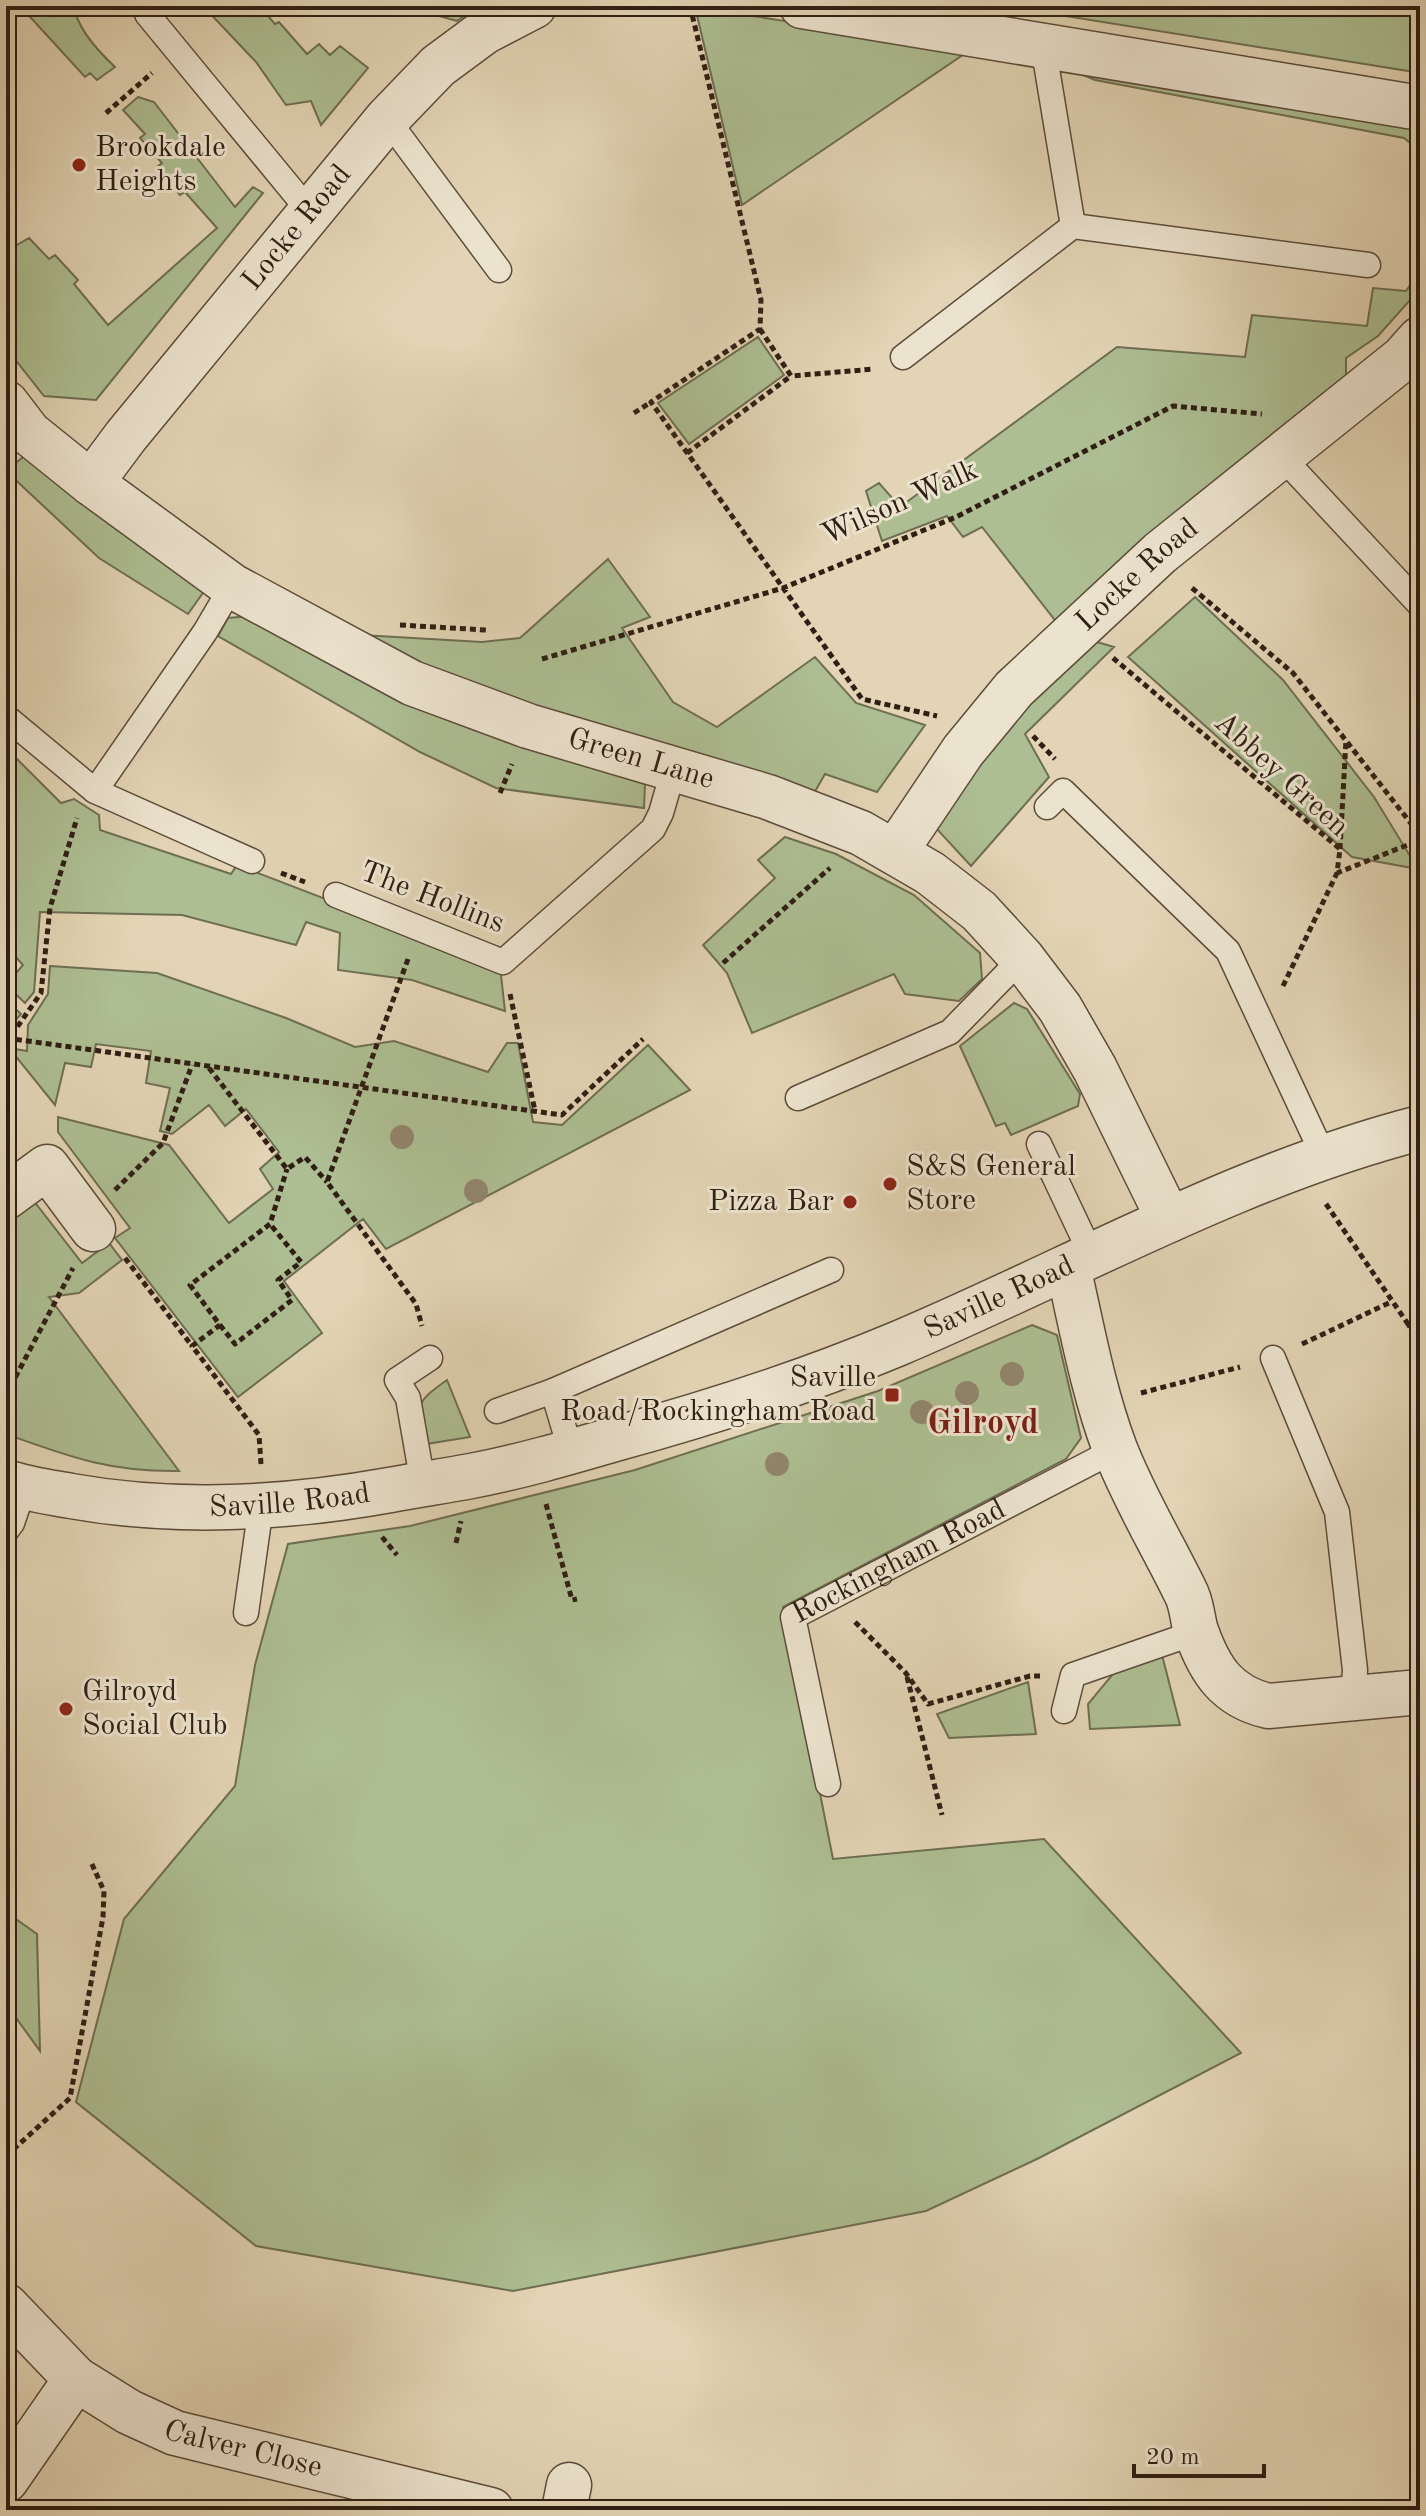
<svg xmlns="http://www.w3.org/2000/svg" width="1426" height="2516" viewBox="0 0 1426 2516" font-family="'Old Standard TT',serif">
<rect width="100%" height="100%" fill="#e2d4b4"/>
<filter id="stains"><feTurbulence type="fractalNoise" baseFrequency=".0025" numOctaves="4"/><feColorMatrix values="0 0 0 0 .2 0 0 0 0 .09 0 0 0 0 .02 0 0 0 .5 -.17"/></filter>
<radialGradient id="worn" r=".72"><stop offset=".6" stop-color="#630" stop-opacity="0"/><stop offset="1" stop-color="#630" stop-opacity=".3"/></radialGradient>
<path fill="#adbe92" stroke="#6e6e52" stroke-width="2" d="M20 6H74C77 29 99 52 115 67L97 80 90 73 85 77Z
M203 6H259L275 24 279 22 307 54 319 44 330 55 340 46 368 68 321 125 311 101 286 105 256 62Z
M451 6H479L457 21 439 16Z
M1003 6H1420V75L1408 71Z
M695 7 970 50 742 205Z
M1072 70 1420 122V151L1404 138 1095 80Z
M138 97 154 102 235 207 253 187 263 193 96 400 44 396 6 348V236L15 246 29 238 49 259 55 255 78 280 74 284 108 325 217 228 185 192 180 195 157 167 162 163 140 138 145 134 123 110Z
M1420 271V296L1410 300 1378 336 1346 358V385L1058 624 982 527 963 537 947 516 882 541 866 491 879 483 900 507 1117 347 1245 357 1252 315 1367 326 1373 288 1406 291Z
M758 337 784 375 689 444 658 403Z
M29 452 205 590 188 614 99 558 6 471Z
M608 559 650 617 622 628 673 702 717 727 815 657 856 703 925 725 877 792 825 774 813 795 453 681 361 635 482 642 520 638Z
M1195 597 1283 680 1374 797 1418 869 1352 857 1128 657Z
M250 616 348 674 513 743 645 784 644 808 496 788 420 752 218 636 228 618Z
M1087 639 1114 647 1025 734 1049 777 971 866 934 826 990 738Z
M6 748 61 803 74 799 99 815 100 830 231 874 237 865 500 966 505 1011 412 980 338 970 340 933 306 922 296 945 182 915 40 912 34 992 25 1003 6 985 23 965 6 946Z
M785 837 836 854 914 895 980 953 982 979 959 1001 905 994 894 974 752 1033 727 973 703 945 775 878 758 860Z
M50 966 157 973 286 1018 355 1047 394 1041 488 1072 507 1043H518L533 1122 562 1125 648 1045 690 1090 386 1249 363 1219 284 1281 322 1333 238 1397 115 1238 130 1228 58 1132V1117L169 1145 229 1223 273 1189 260 1169 279 1152 246 1109 225 1126 209 1105 172 1134 160 1131 170 1088 146 1083 151 1051 96 1044 91 1067 65 1063 55 1105 9 1048 27 1051 28 1025 48 994Z
M6 1000 21 1014 6 1031Z
M1014 1003 1027 1009 1080 1094 1078 1106 1011 1135 1005 1123 996 1126 960 1046Z
M30 1196 82 1263 109 1243 122 1260 79 1293 49 1297 179 1471C110 1472 70 1457 6 1434V1215Z
M1032 1325 1057 1335 1081 1438 1066 1459 783 1607 833 1859 1044 1839 1241 2053 1039 2158 926 2211 513 2291 256 2246 76 2102 124 1919 235 1786 255 1665 288 1544 410 1526 635 1470 878 1391Z
M447 1380 470 1437 426 1444C417 1405 413 1404 447 1380Z
M1162 1655 1180 1725 1090 1729 1088 1704 1117 1669Z
M1028 1682 1036 1734 949 1738 937 1714Z
M6 1912 37 1934 40 2051 6 2004Z"/>
<g fill="none" stroke-linecap="round" stroke-linejoin="round">
<defs>
<g id="lane">
<path d="M145 6 147 14 310 212"/>
<path d="M1043 45 1073 226"/>
<path d="M387 119 499 270"/>
<path d="M903 357 1073 226 1368 265"/>
<path d="M1282 457 1420 605"/>
<path d="M6 717 95 791 252 861"/>
<path d="M95 791 205 632 232 586"/>
<path d="M1047 807 1063 791 1228 951 1324 1157"/>
<path d="M336 895 503 962 653 829 661 813 674 768"/>
<path d="M798 1098 950 1032 1022 958"/>
<path d="M1039 1144 1092 1256"/>
<path d="M1273 1358 1337 1512 1355 1670 1353 1700"/>
<path d="M553 1391 571 1452"/>
<path d="M497 1411 553 1391 831 1270"/>
<path d="M423 1484 408 1398 397 1380 430 1358"/>
<path d="M6 1531 12 1523 24 1488"/>
<path d="M246 1613 261 1506"/>
<path d="M1064 1711 1073 1675 1197 1632"/>
<path id="s1" d="M828 1784 793 1617 1115 1450"/>
</g>
<g id="street">
<path d="M802 6 1420 108"/>
<path id="s2" d="M6 403 29 433 91 483 232 586 412 683 528 726 768 797 861 833 930 873 979 911 1022 958 1060 1008 1095 1069 1169 1220"/>
<path id="s3" d="M91 483 126 436 387 119 438 66 484 32 534 6"/>
<path id="s4" d="M895 852 963 751 1014 689 1160 553 1403 358 1420 339"/>
<path d="M6 1197 47 1167 93 1229"/>
<path d="M1068 1267C1082 1328 1093 1391 1115 1449 1134 1498 1162 1544 1185 1591 1192 1603 1192 1618 1196 1631 1210 1671 1227 1696 1268 1706L1420 1692"/>
<path id="s5" d="M6 1482C27 1489 49 1492 71 1496 178 1515 284 1509 390 1490 417 1485 444 1481 471 1476 519 1467 567 1453 615 1439 710 1413 806 1382 897 1344 1070 1271 1237 1175 1420 1128"/>
<path id="s6" d="M6 2306 76 2379 129 2412 175 2433 491 2510"/>
<path d="M6 2480 76 2379"/>
<path d="M564 2510 569 2485"/>
</g>
</defs>
<use href="#lane" stroke="#5c4c3b" stroke-width="27"/>
<use href="#street" stroke="#5c4c3b" stroke-width="47"/>
<path stroke="#2f1f13" stroke-width="5" stroke-dasharray="6 4" stroke-linecap="butt" d="M690 6 761 300 760 329 651 402 862 699 937 716
M106 113 152 73
M760 329 791 376 874 369
M634 413 651 402
M687 453 791 376
M1192 588 1293 673 1420 835
M400 625 486 630
M1113 658 1340 849 1337 873 1420 840
M542 659 783 588 956 517 1173 406 1262 414
M1033 736 1055 759
M500 793 512 764
M1340 849 1346 740
M281 873 305 882
M408 959 327 1182 416 1304 422 1326
M723 963 830 868
M1283 986 1337 873
M510 994 535 1111
M6 1038 562 1115 643 1039
M6 1043 41 993 50 908 77 818
M209 1068 287 1169 305 1157 327 1182
M115 1190 163 1143 192 1065
M1326 1204 1408 1324
M125 1258 192 1346
M1420 1322 1408 1324 1420 1343
M220 1325 235 1344 292 1300 278 1280 301 1262 270 1224
M1302 1344 1391 1302
M1141 1393 1240 1367
M6 1395 73 1268
M261 1464 259 1435 192 1346 220 1325 190 1285 270 1224 287 1169
M546 1504 572 1600 577 1599
M382 1537 397 1555
M456 1543 461 1521
M855 1622 905 1672 928 1704 1030 1676H1040
M907 1677 942 1815
M6 2156 70 2098 103 1917 104 1891 91 1862"/>
<use href="#lane" stroke="#ece3ce" stroke-width="24"/>
<use href="#street" stroke="#ece3ce" stroke-width="44"/>
</g>
<g fill="#91866d">
<circle cx="402" cy="1137" r="12"/>
<circle cx="476" cy="1191" r="12"/>
<circle cx="1012" cy="1374" r="12"/>
<circle cx="967" cy="1393" r="12"/>
<circle cx="922" cy="1412" r="12"/>
<circle cx="777" cy="1464" r="12"/>
</g>
<g fill="#8f2418" stroke="#ece3ce" stroke-width="3">
<circle cx="79" cy="165" r="8"/>
<circle cx="890" cy="1184" r="8"/>
<circle cx="850" cy="1202" r="8"/>
<rect x="884" y="1387" width="16" height="16" rx="4"/>
<circle cx="66" cy="1709" r="8"/>
</g>
<g text-anchor="middle" dominant-baseline="central" stroke-width="6" stroke-linejoin="round" paint-order="stroke">
<g font-size="30" fill="#2f1f13" stroke="#ece3ce" text-anchor="start">
<text x="95" y="148">Brookdale<tspan x="95" dy="34">Heights</tspan></text>
<text x="906" y="1167">S&amp;S General<tspan x="906" dy="34">Store</tspan></text>
<text x="834" y="1202" text-anchor="end">Pizza Bar</text>
<text x="876" y="1378" text-anchor="end">Saville<tspan x="876" dy="34">Road/Rockingham Road</tspan></text>
<text x="82" y="1692">Gilroyd<tspan x="82" dy="34">Social Club</tspan></text>
</g>
<g font-size="30" fill="#2f1f13" stroke="#ece3ce">
<text stroke="none"><textPath href="#s3" startOffset="328">Locke Road</textPath></text>
<text transform="translate(900 503) rotate(-24)">Wilson Walk</text>
<text stroke="none"><textPath href="#s4" startOffset="370">Locke Road</textPath></text>
<text stroke="none"><textPath href="#s2" startOffset="738">Green Lane</textPath></text>
<text transform="translate(1281 775) rotate(42)">Abbey Green</text>
<text transform="translate(432 898) rotate(21)">The Hollins</text>
<text stroke="none"><textPath href="#s5" startOffset="1028">Saville Road</textPath></text>
<text stroke="none"><textPath href="#s5" startOffset="286">Saville Road</textPath></text>
<text stroke="none"><textPath href="#s1" startOffset="290">Rockingham Road</textPath></text>
<text stroke="none"><textPath href="#s6" startOffset="284">Calver Close</textPath></text>
</g>
<g font-size="34" font-weight="bold" fill="#7a1f14" stroke="#ece3ce">
<text x="983" y="1424">Gilroyd</text>
</g>
</g>
<rect width="1426" height="2516" fill="none" stroke="#e2d4b4" stroke-width="32"/>
<rect x="8" y="8" width="1410" height="2500" fill="none" stroke="#2f1f13" stroke-width="4"/>
<rect x="16" y="16" width="1394" height="2484" fill="none" stroke="#2f1f13" stroke-width="2"/>
<path d="M1134 2464v12h130v-12" fill="none" stroke="#2f1f13" stroke-width="4"/>
<text x="1146" y="2464" font-size="24" fill="#2f1f13" stroke="#ece3ce" stroke-width="6" paint-order="stroke">20 m</text>
<rect width="100%" height="100%" filter="url(#stains)"/>
<rect width="100%" height="100%" fill="url(#worn)"/>
</svg>
